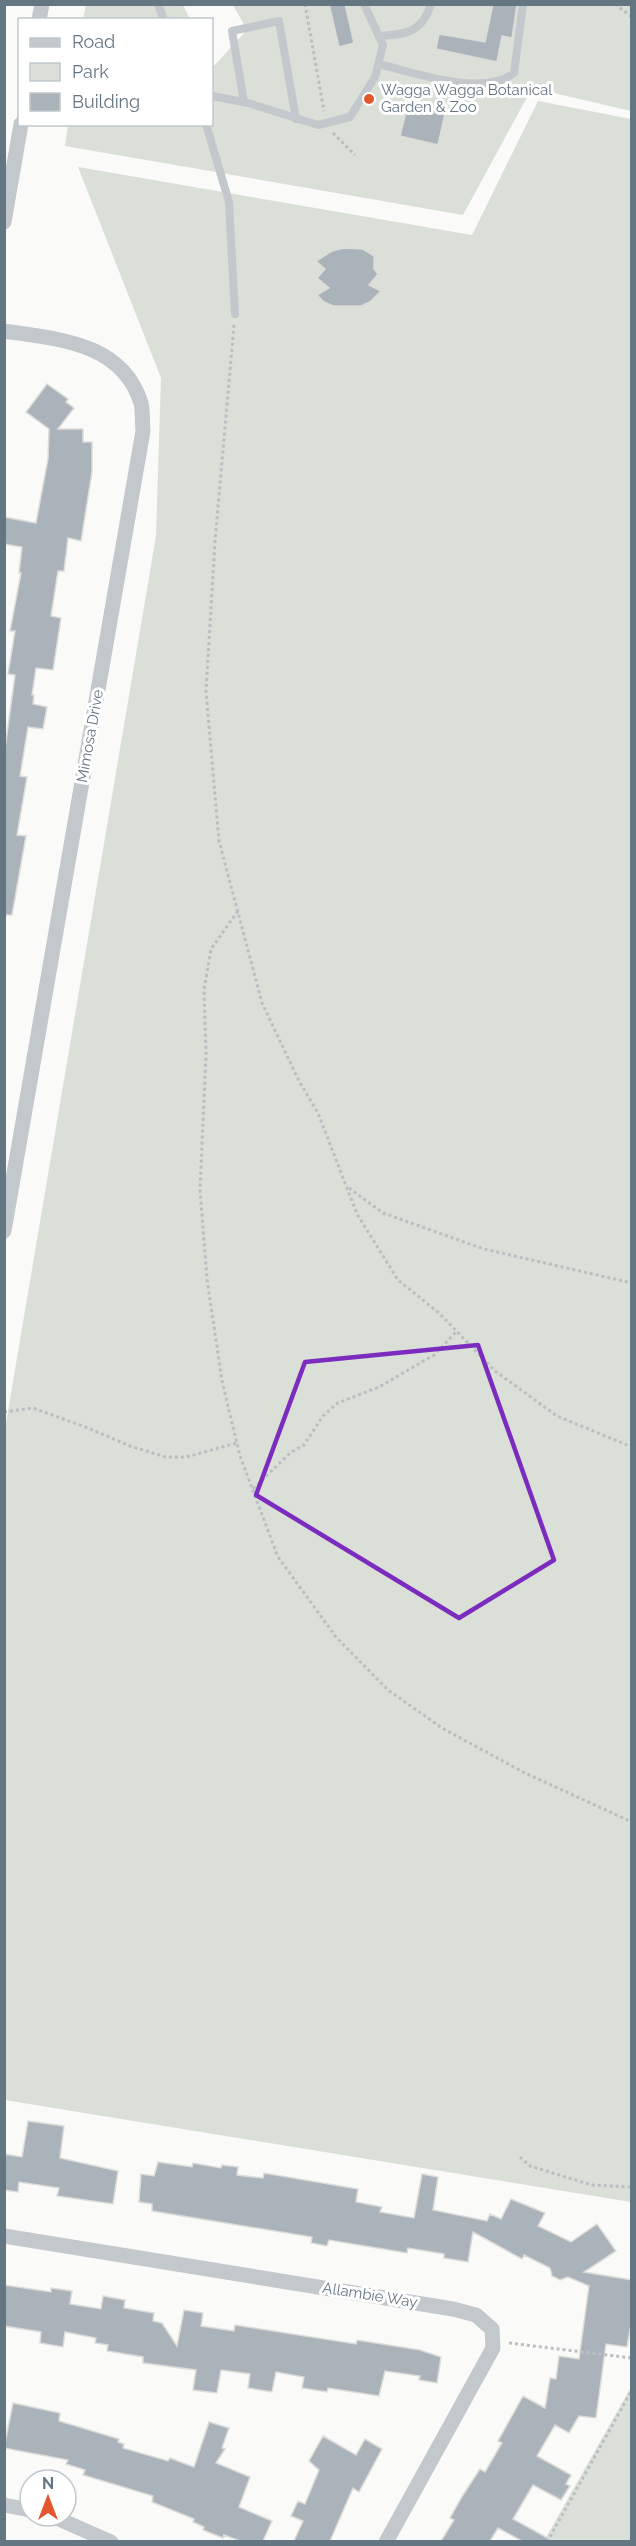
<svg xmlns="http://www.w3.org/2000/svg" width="636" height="2546" viewBox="0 0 636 2546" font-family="Raleway,sans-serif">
<rect width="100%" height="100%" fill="#fafaf8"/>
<path fill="#dadfd7" d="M86 4 183 5 190 19 83 20Z
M233 5H631V111L532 88 463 215 65 146 68 125 212 124V68L247 30Z
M538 101 631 119V2202L5 2100V1429L156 536 161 378 78 167 472 235Z
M631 2387V2541H544Z"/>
<path fill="#aab3b9" stroke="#dcdcda" stroke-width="1.5" d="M329 4H345L354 43 339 47Z
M493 4H517L512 38 502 36 497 62 436 49 439 34 485 42Z
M409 100 446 109 438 145 400 136Z
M344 248 363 249 374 256V269L378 274 369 285 381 291 370 302 361 306H333L324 302 317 295 329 288 317 278 325 269 316 261 332 251Z
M47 384 68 399 66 402 74 408 58 429H83V442H92V472L81 541 68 538 64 571H58L51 616 61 618 53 670 36 668 32 695H34L33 704 47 707 43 729 28 727 20 776 27 777 17 835 26 836 12 915H4V756L15 675 8 674 15 631H10L21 573H19L22 547 4 544V517L36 523 48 459 49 429 26 412Z
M28 2121 64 2126 60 2158 118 2171 113 2204 57 2196 59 2188 19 2182 18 2192 4 2190V2154L22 2157Z
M158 2162 192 2167 193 2163 221 2168 222 2165 238 2167 237 2175 263 2178 264 2173 358 2189 356 2202 382 2207 380 2212 414 2218 422 2174 438 2177 433 2210 487 2221 490 2214 501 2219 511 2199 545 2213 538 2226 571 2242 597 2224 616 2251 584 2272 632 2280V2319L627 2347 606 2344 596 2418 579 2416 569 2433 555 2425 537 2456 571 2475 566 2484 570 2486 561 2500 533 2485 513 2519 553 2541H522L498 2528 490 2541H441L454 2520 450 2518 463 2495 480 2469 485 2472 502 2443 498 2441 523 2396 545 2408 550 2378 556 2379 559 2356 579 2359 589 2286 568 2277 560 2280 552 2276 550 2268 524 2255 522 2259 473 2232 468 2262 444 2258V2254L408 2248 407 2253 329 2240 327 2246 311 2243 312 2237 152 2211V2204L139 2202 141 2174 154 2176Z
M4 2285 51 2292V2288L72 2291 70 2304 101 2309 103 2296 125 2300 124 2308 154 2313 153 2321 162 2323 177 2346 184 2310 203 2313 201 2326 234 2331 235 2325 356 2344 357 2340 420 2350 441 2357 437 2383 419 2380 420 2376 385 2371 379 2396 328 2388 327 2392 302 2388 304 2377 276 2372 272 2392 248 2388 250 2374 221 2370 217 2393 193 2390 196 2370 143 2363V2357L107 2351 108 2345 95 2343 96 2338 65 2332 63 2347 40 2343 41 2332 4 2326Z
M13 2403 60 2413 59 2421 119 2439 118 2442 124 2444 123 2448 168 2461 170 2458 194 2467 209 2422 229 2428 222 2448 225 2449 216 2463 250 2477 239 2507 272 2521 263 2541H240L224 2535 223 2538 203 2530 204 2527 193 2522 194 2519 152 2502 153 2496 83 2475 85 2470 66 2464 68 2460 4 2448Z
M323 2436 356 2455 365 2439 382 2449 359 2492 353 2488 330 2541H294L303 2521 291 2516 298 2501 305 2504 319 2470 309 2461Z"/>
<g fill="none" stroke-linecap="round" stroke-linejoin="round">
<path stroke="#bbbfc2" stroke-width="3" stroke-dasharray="3 3" stroke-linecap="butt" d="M305 4 324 111
M615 4 632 17
M333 133 355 155
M234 325 215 541 206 691 219 841 262 1003 299 1081 318 1113 357 1214 398 1280 439 1313 495 1371 557 1416 632 1447
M238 911 211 949 204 990 206 1054 200 1190 207 1279 222 1381 240 1456 278 1557 336 1637 388 1690 442 1728 523 1772 632 1822
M349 1188 383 1213 484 1249 632 1283
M4 1412 33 1408 88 1428 130 1446 166 1457H186L237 1443
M253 1489 290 1453 304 1445 323 1416 338 1403 379 1387 434 1355 456 1332
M520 2157 530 2166 592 2185 632 2187
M509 2343 632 2358
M547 2542 632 2390"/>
<path stroke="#c3c8cc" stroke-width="8" d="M158 4 164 20
M379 36C406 34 422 33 431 4
M378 64C414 72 483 98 514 73L523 4
M212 96 248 103 318 125 350 117 375 77 383 45 364 4
M244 102 232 31 279 21 296 119
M206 124 229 202 235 314"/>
<path stroke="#c3c8cc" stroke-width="15" d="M39 20 42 4
M4 222 21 124
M4 331C57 339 122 342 141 403 143 411 142 422 143 431L4 1231
M4 2236 453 2309 476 2315 492 2329 493 2348 386 2542
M4 2505 30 2510
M52 2516 111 2542"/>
</g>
<path fill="none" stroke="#7b2cbf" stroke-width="4.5" stroke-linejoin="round" d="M478 1345 554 1560 459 1618 256 1495 305 1362Z"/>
<circle fill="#e4572e" stroke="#fff" stroke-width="2" cx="369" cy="99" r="6"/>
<g text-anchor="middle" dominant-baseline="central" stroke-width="6" stroke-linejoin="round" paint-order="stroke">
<g font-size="15" fill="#657683" stroke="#fff" text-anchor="start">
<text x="381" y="90">Wagga Wagga Botanical<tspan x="381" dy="17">Garden &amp; Zoo</tspan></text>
</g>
<g font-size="15" fill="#657683" stroke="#fff">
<text transform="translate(90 736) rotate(-80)">Mimosa Drive</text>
<text transform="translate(370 2295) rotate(9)">Allambie Way</text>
</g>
</g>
<rect width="636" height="2546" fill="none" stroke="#657683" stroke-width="12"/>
<rect x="18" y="18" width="195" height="108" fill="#ffffff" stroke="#c1c8cd" stroke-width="1.5"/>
<rect x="30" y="38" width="30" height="9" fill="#c3c8cc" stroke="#c1c8cd" stroke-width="1.5"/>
<text x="72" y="48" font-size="18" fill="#657683">Road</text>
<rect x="30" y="63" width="30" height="18" fill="#dadfd7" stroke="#c1c8cd" stroke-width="1.5"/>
<text x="72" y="78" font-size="18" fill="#657683">Park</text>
<rect x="30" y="93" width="30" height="18" fill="#aab3b9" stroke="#c1c8cd" stroke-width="1.5"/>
<text x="72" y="108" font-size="18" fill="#657683">Building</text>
<g transform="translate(48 2498)"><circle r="28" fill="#ffffff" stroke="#c1c8cd" stroke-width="1.5"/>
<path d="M0-4.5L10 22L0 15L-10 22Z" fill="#e4572e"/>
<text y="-9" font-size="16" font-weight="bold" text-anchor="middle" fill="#657683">N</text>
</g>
</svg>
